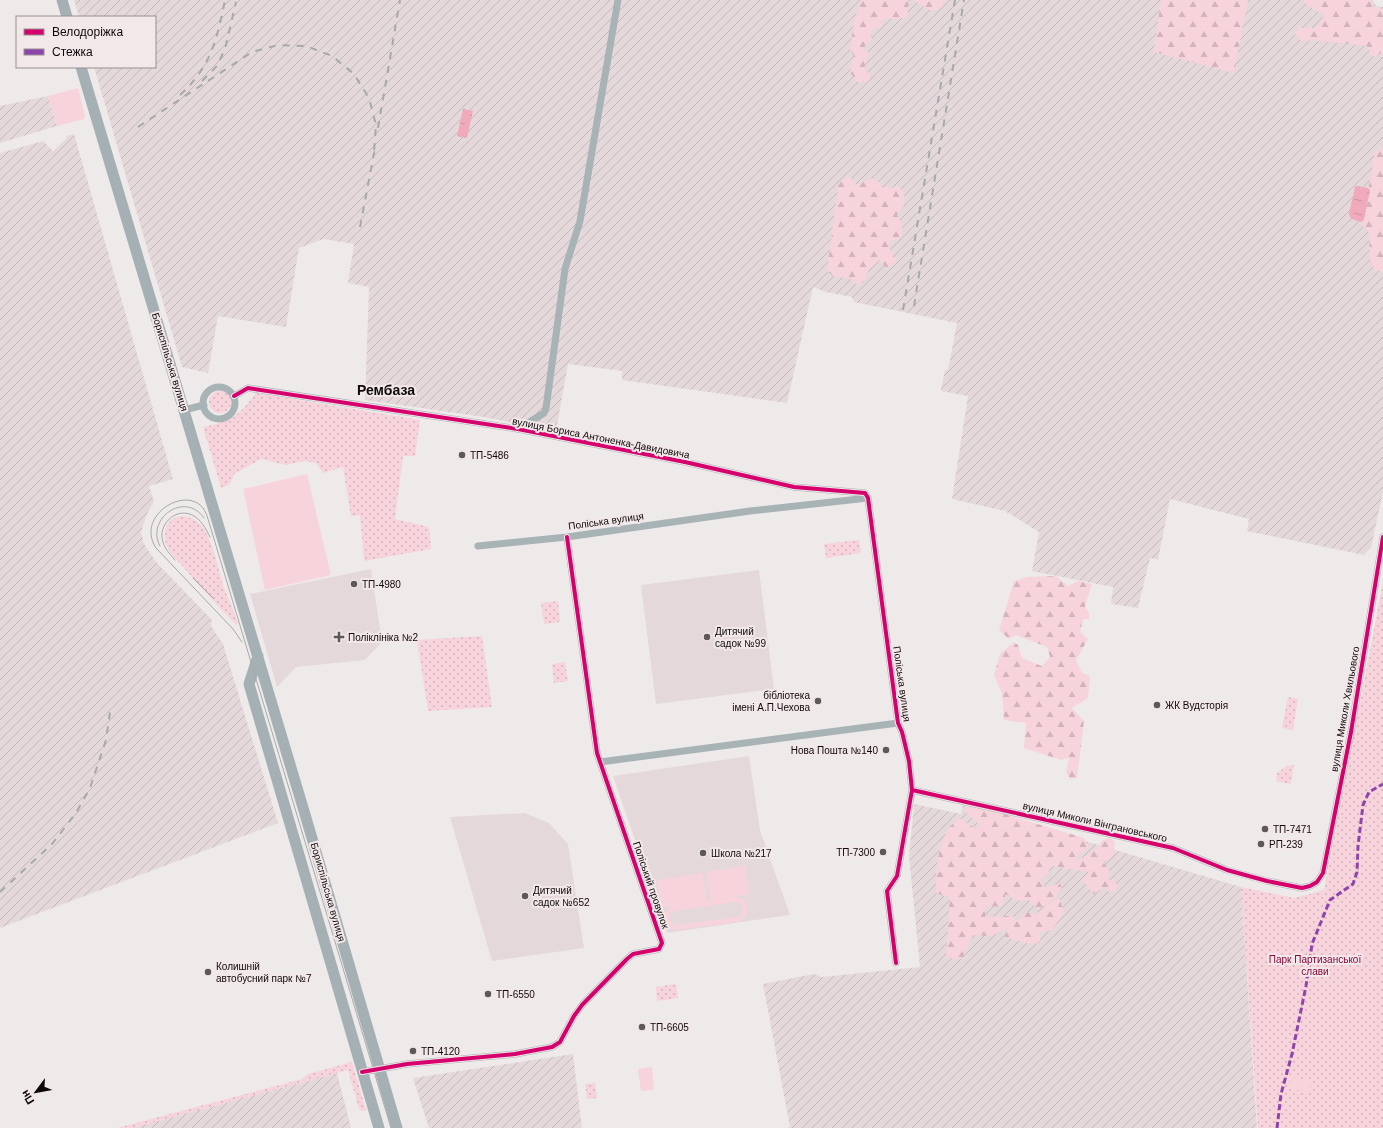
<svg xmlns="http://www.w3.org/2000/svg" width="1383" height="1128" viewBox="0 0 1383 1128" font-family="Helvetica,sans-serif">
<defs>
<pattern id="industrial-furrows" width="10" height="10" patternUnits="userSpaceOnUse"><rect width="10" height="10" fill="#e4d8da"/><path d="M-1 1l2-2M0 10L10 0M9 11l2-2" fill="none" stroke="#c2b8ba"/></pattern>
<pattern id="grass-dots" width="8" height="8" patternUnits="userSpaceOnUse"><rect width="8" height="8" fill="#f7d3db"/><path d="M2 2h.1M6 6h.1" fill="none" stroke="#d3b4bb" stroke-width="1.8" stroke-linecap="round"/></pattern>
<pattern id="forest-firs" width="22" height="20" patternUnits="userSpaceOnUse"><rect width="22" height="20" fill="#f7d3db"/><path d="M5 1l3.5 6h-7zM16 11l3.5 6h-7z" fill="#d3b4bb"/></pattern>
<pattern id="water-ripples" width="26" height="14" patternUnits="userSpaceOnUse"><rect width="26" height="14" fill="#f0aabb"/><path d="M2 4q2-2 4 0t4 0M15 11q2-2 4 0t4 0" fill="none" stroke="#cd919f"/></pattern>
</defs>
<rect width="100%" height="100%" fill="#efeaea"/>
<path fill="#e4d8da" d="M371 569 382 642 365 660 296 667 277 687 250 594Z
M759 570 774 689 656 704 641 585Z
M749 756 760 830 790 915 667 933 613 776Z
M525 813 549 823 568 844 584 948 492 961 450 817Z"/>
<path fill="url(#industrial-furrows)" d="M74 0H1373L1376 6 1383 7V492L1371 548 1364 555 1247 531 1249 519 1170 499 1158 560 1150 558 1138 608 1111 604 1113 587 1032 571 1039 532 1005 511 952 499 968 396 941 391V389L945 370H948L957 323 854 302 852 297 826 292 813 287 787 403 622 380V371L568 364 556 431 484 417 365 400 369 287 348 283 354 244 323 239 299 248 286 327 218 316 208 373 182 367 94 67H155V17H79Z
M48 96 57 126 0 143V106Z
M74 134 173 479 149 486 154 501 146 516 141 532 144 544 156 562 212 620 211 626 223 644 278 823 0 928V153L43 141 53 151 66 139 67 136Z
M914 804 961 814 963 805 1241 887 1257 1128H787L790 1127 763 984 814 974 822 977 920 967 909 856Z
M573 1054 582 1128H429L413 1078Z
M337 1073 351 1128H132Z"/>
<path fill="url(#grass-dots)" d="M209 402a11 11 0 1 1 22 0a11 11 0 1 1-22 0Z
M256 393 420 420 415 456H403L395 519 429 527 431 549 364 561 360 515 351 516 343 467 323 473 316 463 304 461 286 465 261 459 234 474 230 484 221 488 203 427C232 421 238 417 256 393Z
M181 516C188 516 195 519 200 524 213 538 218 570 224 588 229 600 234 611 238 624L236 625C219 607 201 588 184 568 178 561 169 553 166 544 162 530 167 519 181 516Z
M859 540 861 553 826 558 824 544Z
M1383 582V1128H1258L1241 887 1294 898 1324 890Z
M558 601 560 622 544 624 541 603Z
M482 636 492 707 428 711 417 640Z
M565 662 568 681 554 683 552 664Z
M1288 697 1298 699 1293 730 1282 728Z
M1294 765 1291 784 1276 781 1277 773 1287 766Z
M676 984 678 998 657 1001 656 987Z
M352 1062 366 1110 362 1111 359 1109 348 1070 132 1128H117L302 1079 308 1074Z
M595 1083 597 1098 587 1099 585 1084Z"/>
<path fill="url(#forest-firs)" d="M862 0H909L907 18 884 19 880 27 871 30 872 40 863 48 869 53 864 68 871 76 868 82H857L850 72 854 56 850 49 855 17Z
M915 0H945L941 8 931 11 915 1Z
M1161 0H1248L1234 73 1154 52Z
M1304 0H1371L1374 7 1383 9V54L1380 53 1376 57 1372 56 1367 46 1312 40 1302 42 1295 34 1299 28H1316L1324 15 1304 3Z
M1383 147V272L1375 270 1370 263 1369 233 1362 225 1375 152Z
M844 178H851L857 186 870 178 879 182 883 187 891 188 897 186 904 192V206L897 215C902 222 904 229 900 238L890 241 889 248 897 260 893 265 886 268 880 260 869 269 864 282 858 285 850 279 833 276 827 271 838 186Z
M1056 576 1068 586 1078 581 1092 584 1085 606 1089 613V619H1083L1080 632 1088 639 1076 660 1082 673 1090 676 1088 698 1072 708 1084 721 1077 778 1070 779 1066 772 1069 758 1061 760 1024 748 1026 723 1004 720 1002 694 994 675 1000 654 1014 642 1018 645 1022 658 1042 666 1050 657 1047 647 1016 635 1009 639 999 630 1014 581 1027 577Z
M971 804 1084 838 1090 847 1076 857 1077 861 1096 849 1103 840 1110 838 1115 842 1114 855 1104 863 1110 872 1107 881 1113 879 1118 886 1114 892H1110L1105 887 1094 894 1082 880 1089 872 1050 866 1048 874 1041 879 1045 888 1060 883 1062 888C1055 897 1048 906 1037 909L1029 900 1017 901 1006 894 1000 907 985 905V917L1013 916 1016 922 1027 912 1034 915 1059 897 1064 912 1051 931 1046 930 1040 933V942L1033 945 1005 937 1007 928 992 936 973 935 962 959 946 958 950 898 936 893C936 868 937 834 959 818L976 829 980 825 964 811Z"/>
<path fill="#f7d3db" fill-rule="evenodd" d="M78 88 85 116 84 119 57 126 48 96Z
M307 474 331 575 265 590 243 489Z
M745 866 749 894 715 900C722 899 730 896 737 897 752 900 750 918 737 922L677 930C663 929 660 914 671 907L661 908 657 880 703 873 707 901H711L706 872ZM736 902C744 904 745 912 738 917L676 925C668 923 667 915 674 911Z
M652 1067 654 1090 641 1091 638 1069Z
M1290 1077 1311 1080 1310 1092 1289 1089Z"/>
<path fill="url(#water-ripples)" d="M463 109 473 111 467 138 457 136Z
M1356 186 1368 188 1370 190 1364 220 1361 222C1356 220 1350 220 1349 214L1355 187Z"/>
<g fill="none" stroke-linecap="round" stroke-linejoin="round">
<path stroke="#a8b3b6" stroke-width="7" d="M203 403a16 16 0 1 1 32 0a16 16 0 1 1-32 0Z
M234 396 248 388 518 429 685 462 794 487 865 493 868 498 898 723 902 732 909 761 912 790 897 876 887 891 896 963
M184 410 204 405
M518 429 544 413 546 408 565 269 580 221 618 0
M478 546 567 537 750 511 868 498
M600 762 898 723
M912 790 1173 848 1227 870 1267 881 1302 888 1310 886 1317 882 1323 873 1351 732 1383 537
M362 1072 407 1064 515 1054 552 1047 560 1042 574 1016 582 1005 627 959 633 954 659 949 662 943 597 753 567 537"/>
<path stroke="#a5b0b4" stroke-width="11" d="M62 0 67 17
M81 67 304 811 397 1128
M258 656 249 684 379 1128"/>
<path stroke="#a6a9a9" stroke-width="1" d="M160 546C145 519 185 490 204 518
M175 560C170 554 165 549 163 542 157 525 176 507 192 515 201 519 206 529 210 537
M193 578 213 598
M242 642 233 629 156 548C135 516 185 485 203 508 205 511 207 515 208 519L391 1128"/>
<path stroke="#a6a9a9" stroke-width="2" stroke-dasharray="7 7" stroke-linecap="butt" d="M202 81 217 66 225 49 236 2
M180 95C211 67 217 39 225 0
M138 127 252 52 278 45 306 46 332 56 354 74 369 98 376 125 374 152
M378 128 400 0
M360 227 375 148
M914 306 964 0
M903 310 955 0
M0 892 52 844 76 813 90 788 106 740 110 712"/>
<path stroke="#8e44ad" stroke-width="3" stroke-dasharray="6 3" stroke-linecap="butt" d="M1277 1128 1281 1094 1292 1054 1306 986 1312 944 1330 900 1353 884 1357 872 1358 846 1363 805 1369 792 1383 784"/>
<defs>
<path id="cycleway" d="M234 396 248 388 518 429 685 462 794 487 865 493 868 498 898 723 902 732 909 761 912 790 897 876 887 891 896 963
M912 790 1173 848 1227 870 1267 881 1302 888 1310 886 1317 882 1323 873 1351 732 1383 537
M362 1072 407 1064 515 1054 552 1047 560 1042 574 1016 582 1005 627 959 633 954 659 949 662 943 597 753 567 537"/>
</defs>
<use href="#cycleway" stroke="#f2e7e9" stroke-width="6"/>
<use href="#cycleway" stroke="#d6006c" stroke-width="4"/>
</g>
<g fill="#5d5859" stroke="#f2e7e9" stroke-width="1.5">
<circle cx="462" cy="455" r="4"/>
<circle cx="354" cy="584" r="4"/>
<path d="M337 631h4v4h4v4h-4v4h-4v-4h-4v-4h4z"/>
<circle cx="707" cy="637" r="4"/>
<circle cx="818" cy="701" r="4"/>
<circle cx="1157" cy="705" r="4"/>
<circle cx="886" cy="750" r="4"/>
<circle cx="1265" cy="829" r="4"/>
<circle cx="1261" cy="844" r="4"/>
<circle cx="883" cy="852" r="4"/>
<circle cx="703" cy="853" r="4"/>
<circle cx="525" cy="896" r="4"/>
<circle cx="208" cy="972" r="4"/>
<circle cx="488" cy="994" r="4"/>
<circle cx="642" cy="1027" r="4"/>
<circle cx="413" cy="1051" r="4"/>
</g>
<g text-anchor="middle" dominant-baseline="central" stroke-width="4" stroke-linejoin="round" paint-order="stroke">
<g font-size="10" fill="#0e0a0b" stroke="#f2e7e9">
<text transform="translate(170 362) rotate(73)">Бориспільська вулиця</text>
<text transform="translate(601 438) rotate(11)">вулиця Бориса Антоненка-Давидовича</text>
<text transform="translate(606 521) rotate(-8)">Поліська вулиця</text>
<text transform="translate(902 684) rotate(82)">Поліська вулиця</text>
<text transform="translate(1345 709) rotate(-80)">вулиця Миколи Хвильового</text>
<text transform="translate(1095 822) rotate(13)">вулиця Миколи Вінграновського</text>
<text transform="translate(651 885) rotate(71)">Поліський провулок</text>
<text transform="translate(328 892) rotate(74)">Бориспільська вулиця</text>
</g>
<g font-size="10" fill="#0e0a0b" stroke="#f2e7e9" text-anchor="start">
<text x="470" y="455">ТП-5486</text>
<text x="362" y="584">ТП-4980</text>
<text x="715" y="631">Дитячий<tspan x="715" dy="12">садок №99</tspan></text>
<text x="348" y="637">Поліклініка №2</text>
<text x="810" y="695" text-anchor="end">бібліотека<tspan x="810" dy="12">імені А.П.Чехова</tspan></text>
<text x="1165" y="705">ЖК Вудсторія</text>
<text x="878" y="750" text-anchor="end">Нова Пошта №140</text>
<text x="1273" y="829">ТП-7471</text>
<text x="1269" y="844">РП-239</text>
<text x="875" y="852" text-anchor="end">ТП-7300</text>
<text x="711" y="853">Школа №217</text>
<text x="533" y="890">Дитячий<tspan x="533" dy="12">садок №652</tspan></text>
<text x="216" y="966">Колишній<tspan x="216" dy="12">автобусний парк №7</tspan></text>
<text x="496" y="994">ТП-6550</text>
<text x="650" y="1027">ТП-6605</text>
<text x="421" y="1051">ТП-4120</text>
</g>
<g font-size="10" fill="#820b3d" stroke="#f2e7e9">
<text x="1315" y="959">Парк Партизанської<tspan x="1315" dy="12">слави</tspan></text>
</g>
<g font-size="14" font-weight="bold" fill="#0e0a0b" stroke="#f2e7e9">
<text x="386" y="390">Рембаза</text>
</g>
</g>
<rect x="16" y="16" width="140" height="52" fill="#f2e7e9" stroke="#978f90"/>
<rect x="24" y="29" width="20" height="6" fill="#d6006c" stroke="#978f90"/>
<text x="52" y="36" font-size="12" fill="#0e0a0b">Велодоріжка</text>
<rect x="24" y="49" width="20" height="6" fill="#8e44ad" stroke="#978f90"/>
<text x="52" y="56" font-size="12" fill="#0e0a0b">Стежка</text>
<g transform="translate(36 1092) rotate(238)" stroke="#f2e7e9" stroke-width="3" paint-order="stroke">
<path d="M0-3L7 15L0 10L-7 15Z" fill="#0e0a0b"/>
<text y="-6" font-size="11" font-weight="bold" text-anchor="middle" fill="#0e0a0b">Пн</text>
</g>
</svg>
